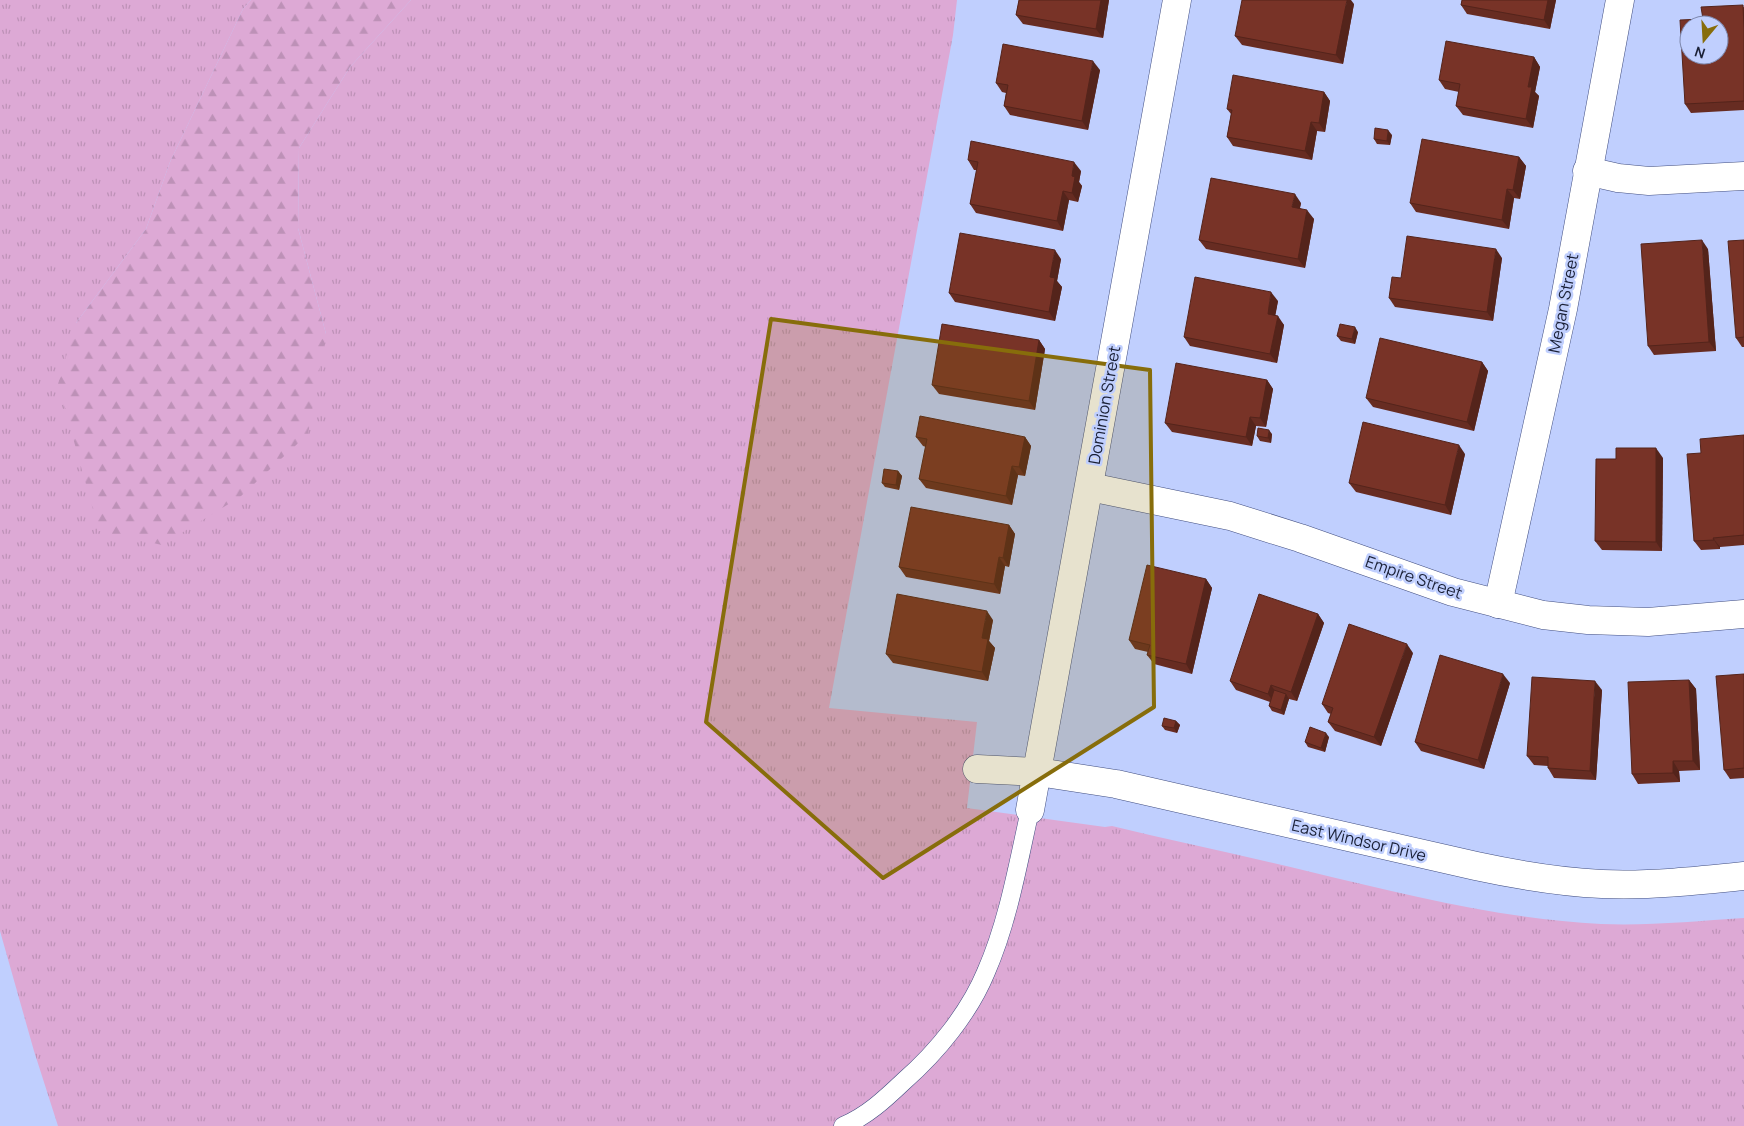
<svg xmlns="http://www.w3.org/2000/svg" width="1744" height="1126" font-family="Manrope,sans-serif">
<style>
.grass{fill:url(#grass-tufts)}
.forest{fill:url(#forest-firs)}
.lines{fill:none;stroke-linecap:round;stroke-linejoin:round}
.lane-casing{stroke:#414e81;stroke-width:19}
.street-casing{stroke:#414e81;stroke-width:29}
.lane{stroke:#fff;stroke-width:18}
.street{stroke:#fff;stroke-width:28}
.wall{fill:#672c22}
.shaded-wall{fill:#54241b}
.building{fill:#783327;stroke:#54241b;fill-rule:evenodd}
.marked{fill:#876d0b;fill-opacity:0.2;stroke:#876d0b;stroke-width:4;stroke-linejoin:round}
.labels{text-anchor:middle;stroke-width:5;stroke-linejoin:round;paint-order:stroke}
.street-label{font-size:16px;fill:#1a2036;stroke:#c0cffe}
</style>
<defs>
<pattern id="grass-tufts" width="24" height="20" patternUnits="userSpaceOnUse" patternTransform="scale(1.25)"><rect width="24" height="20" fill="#dda9d5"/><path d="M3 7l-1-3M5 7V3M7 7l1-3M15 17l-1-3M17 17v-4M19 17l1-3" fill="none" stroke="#bd91b7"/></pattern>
<pattern id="forest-firs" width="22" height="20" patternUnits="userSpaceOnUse" patternTransform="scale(1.25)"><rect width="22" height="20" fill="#dda9d5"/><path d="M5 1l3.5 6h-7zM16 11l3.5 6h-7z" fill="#bd91b7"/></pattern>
</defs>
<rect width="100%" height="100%" fill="#c0cffe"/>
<path class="grass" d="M0 0H251L243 9 170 162 146 229 76 323 326 334 298 228 299 148 350 67 411 0H957L953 35 829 708 977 722 967 808 1105 827 1112 826C1178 842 1245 856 1311 872 1407 895 1502 919 1601 924 1648 926 1696 921 1744 918V1126H58L34 1051 0 931Z"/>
<polygon class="forest" points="251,0 411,0 350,67 299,148 298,228 326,334 308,434 240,497 162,545 99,531 58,384 76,323 146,229 170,162 243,9"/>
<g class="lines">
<g class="lane-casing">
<path id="lane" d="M843 1126C867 1116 885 1099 904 1081 937 1052 969 1013 986 972 1008 922 1018 864 1030 810"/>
</g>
<g class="street-casing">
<g id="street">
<polyline points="1587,171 1618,178 1649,181 1744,176"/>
<polyline points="1090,487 1230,516 1300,538 1453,592 1543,615 1588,620 1648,622 1744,614"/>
<polyline points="1498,604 1563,309 1620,0"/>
<path d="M977 769 1038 772 1116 784 1476 866C1518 875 1559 882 1602 884 1649 886 1697 881 1744 876"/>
<polyline points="1030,810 1177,0"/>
</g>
</g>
<use href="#lane" class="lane"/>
<use href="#street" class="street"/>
</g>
<g class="wall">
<polygon points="1018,0 1109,0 1103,38 1023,24 1016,15 1019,0"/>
<polygon points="1462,0 1556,0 1550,29 1467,14 1461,5"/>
<polygon points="1354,4 1343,64 1242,45 1235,36"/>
<polygon points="1744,7 1744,110 1691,113 1685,104 1703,19"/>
<polygon points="1534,57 1540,67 1535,92 1539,96 1533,128 1463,115 1456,106 1459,92 1445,89 1439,80"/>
<polygon points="1100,70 1088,130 1010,115 1004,106 1006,93 1002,92 996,83"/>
<polygon points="1324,92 1330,101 1325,132 1317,131 1312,160 1233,146 1227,137 1231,114 1227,109"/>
<polygon points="1392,135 1390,145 1377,144 1374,139"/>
<polygon points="1519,157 1526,166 1520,199 1514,198 1509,229 1416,212 1410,203"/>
<polygon points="968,160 1081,171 1079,182 1082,186 1078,202 1069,200 1063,231 976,213 970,204 977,170 974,170"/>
<polygon points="1301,203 1300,208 1314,219 1305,268 1206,249 1199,240"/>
<polygon points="1744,240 1744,347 1742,347 1736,338"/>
<polygon points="1708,249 1716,351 1654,355 1648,346"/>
<polygon points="1502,258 1493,321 1395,307 1389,298 1401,278"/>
<polygon points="1061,259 1057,281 1062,287 1055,321 955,302 949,293"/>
<polygon points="1278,301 1275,315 1284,325 1277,363 1190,346 1184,337"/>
<polygon points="1358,332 1355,344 1341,341 1337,336"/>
<polygon points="1039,340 1045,349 1035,410 939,394 932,385"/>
<polygon points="1482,362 1488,371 1474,431 1373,407 1366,398"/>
<polygon points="1267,380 1273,389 1266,427 1256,426 1252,446 1172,432 1165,423"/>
<polygon points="1272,434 1271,443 1260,441 1257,436"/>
<polygon points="1744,435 1744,545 1720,547 1720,549 1701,550 1694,541 1701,453"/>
<polygon points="916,437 1025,437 1031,446 1025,476 1018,475 1012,505 926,488 919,479 926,447 923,446"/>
<polygon points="1465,454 1451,515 1356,492 1349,483"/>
<polygon points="1663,458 1662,551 1602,550 1595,541 1616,459"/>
<polygon points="898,471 902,476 899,490 885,487 882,483"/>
<polygon points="1009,525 1015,534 1009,567 1005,566 1000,594 906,577 899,567"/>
<polygon points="1206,579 1212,588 1192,674 1154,664 1147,655 1148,652 1135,649 1129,640"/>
<polygon points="1318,614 1324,623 1297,701 1289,699 1284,715 1272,711 1269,706 1270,702 1236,690 1230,681"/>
<polygon points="993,620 989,641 995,648 988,681 893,663 886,654"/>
<polygon points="1413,653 1381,746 1335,731 1328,722 1331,714 1328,713 1322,704"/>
<polygon points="1744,674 1744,778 1730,779 1724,770"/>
<polygon points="1689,680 1696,689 1700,770 1679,771 1680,782 1638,784 1632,774"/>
<polygon points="1510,683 1484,769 1421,751 1415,742"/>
<polygon points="1602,690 1596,780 1554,778 1548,768 1548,766 1534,765 1527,756"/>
<polygon points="1176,721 1180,725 1177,733 1165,730 1162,726"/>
<polygon points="1329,737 1325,752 1308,747 1305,742"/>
</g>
<g class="shaded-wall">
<polygon points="1101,0 1109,0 1103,38 1096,29"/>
<polygon points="1347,0 1351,0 1354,4 1343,64 1336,55"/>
<polygon points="1548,0 1556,0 1550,29 1544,20"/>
<polygon points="1534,57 1540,67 1535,92 1539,96 1533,128 1526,119 1528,87"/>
<polygon points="1093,61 1100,70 1088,130 1082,121"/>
<polygon points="1324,92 1330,101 1325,132 1319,123"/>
<polygon points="1311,122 1317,131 1312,160 1305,151"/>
<polygon points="1388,130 1392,135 1390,145 1387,141"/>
<polygon points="1519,157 1526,166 1520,199 1513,190"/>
<polygon points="1074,162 1081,171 1079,182 1082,186 1078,202 1072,193 1072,176"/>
<polygon points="1507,189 1514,198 1509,229 1502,220"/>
<polygon points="1063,191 1069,200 1063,231 1057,221"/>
<polygon points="1295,194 1301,203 1298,216 1292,207"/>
<polygon points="1307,210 1314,219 1305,268 1298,259"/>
<polygon points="1702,240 1708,249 1716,351 1709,342"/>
<polygon points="1496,249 1502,258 1493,321 1487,312"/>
<polygon points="1055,250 1061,259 1057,281 1062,287 1055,321 1049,312 1050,277"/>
<polygon points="1271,292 1278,301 1274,323 1268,314"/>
<polygon points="1278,316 1284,325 1277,363 1270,354"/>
<polygon points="1355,327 1358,332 1355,344 1352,339"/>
<polygon points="1039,340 1045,349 1035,410 1029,401"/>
<polygon points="1482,362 1488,371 1474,431 1467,422"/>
<polygon points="1267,380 1273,389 1266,427 1260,418"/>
<polygon points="1250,417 1256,426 1252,446 1246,437"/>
<polygon points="1269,430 1272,434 1271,443 1268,438"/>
<polygon points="1025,437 1031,446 1025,476 1019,467"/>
<polygon points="1459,445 1465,454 1451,515 1445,505"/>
<polygon points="1656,448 1663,458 1662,551 1656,542"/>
<polygon points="1012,466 1018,475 1012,505 1006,496"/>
<polygon points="898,471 902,476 899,490 896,485"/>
<polygon points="1009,525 1015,534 1009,567 1003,558"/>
<polygon points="1713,538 1720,547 1720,549 1714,540"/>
<polygon points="999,557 1005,566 1000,594 994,584"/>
<polygon points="1206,579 1212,588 1192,674 1186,664"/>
<polygon points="987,611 993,620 989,641 995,648 988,681 982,672 982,638"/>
<polygon points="1318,614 1324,623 1297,701 1291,692"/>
<polygon points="1407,644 1413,653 1381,746 1374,737"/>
<polygon points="1503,674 1510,683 1484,769 1478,760"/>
<polygon points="1689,680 1696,689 1700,770 1693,761"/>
<polygon points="1595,681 1602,690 1596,780 1590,771"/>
<polygon points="1271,685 1277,694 1274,703 1268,694"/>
<polygon points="1286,694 1289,699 1284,715 1281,710"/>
<polygon points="1176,721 1180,725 1177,733 1174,728"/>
<polygon points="1326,733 1329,737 1325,752 1321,748"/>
<polygon points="1673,761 1679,771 1680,782 1673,773"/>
</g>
<g class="building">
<polygon points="1019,0 1101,0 1096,29 1016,15"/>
<polygon points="1242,0 1347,0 1336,55 1235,36"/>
<polygon points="1462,0 1548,0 1544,20 1461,5"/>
<path d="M1743 5 1744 28V101L1685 104 1680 20 1703 19 1701 7ZM1689 25H1719V55H1689Z"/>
<polygon points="1446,41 1534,57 1528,87 1532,87 1526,119 1456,106 1460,84 1439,80"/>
<polygon points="1003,44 1093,61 1082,121 1004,106 1008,85 996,83"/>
<polygon points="1233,75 1324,92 1319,123 1311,122 1305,151 1227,137 1232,110 1227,109"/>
<polygon points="1375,128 1388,130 1387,141 1374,139"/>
<polygon points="1422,139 1519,157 1513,190 1507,189 1502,220 1410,203"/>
<polygon points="971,141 1074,162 1072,176 1075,177 1072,193 1063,191 1057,221 970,204 978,162 968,160"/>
<polygon points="1211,178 1295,194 1292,207 1307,210 1298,259 1199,240"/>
<polygon points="960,233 1055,250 1050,277 1055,278 1049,312 949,293"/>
<polygon points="1407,236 1496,249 1487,312 1389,298 1392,277 1401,278"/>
<polygon points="1702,240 1709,342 1648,346 1641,244"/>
<polygon points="1744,240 1744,337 1736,338 1728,241"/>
<polygon points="1195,277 1271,292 1268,314 1278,316 1270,354 1184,337"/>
<polygon points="942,324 1039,340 1029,401 932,385"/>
<polygon points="1340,324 1355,327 1352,339 1337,336"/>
<polygon points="1380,338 1482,362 1467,422 1366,398"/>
<polygon points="1176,363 1267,380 1260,418 1250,417 1246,437 1165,423"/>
<polygon points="920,416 1025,437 1019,467 1012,466 1006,496 919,479 927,439 916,437"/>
<polygon points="1363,422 1459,445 1445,505 1349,483"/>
<polygon points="1258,428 1269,430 1268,438 1257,436"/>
<polygon points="1744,435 1744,535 1713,538 1714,540 1694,541 1687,454 1701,453 1700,439"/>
<polygon points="1616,448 1656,448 1656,542 1595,541 1596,459 1616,459"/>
<polygon points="884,469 898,471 896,485 882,483"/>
<polygon points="911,507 1009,525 1003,558 999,557 994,584 899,567"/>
<polygon points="1147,565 1206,579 1186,664 1147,655 1150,645 1129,640"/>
<polygon points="897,594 987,611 982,638 988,639 982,672 886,654"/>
<polygon points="1259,594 1318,614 1291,692 1271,685 1268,694 1230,681"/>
<polygon points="1349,624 1407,644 1374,737 1328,722 1333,708 1322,704"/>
<polygon points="1440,655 1503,674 1478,760 1415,742"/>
<polygon points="1744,674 1744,768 1724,770 1716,676"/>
<polygon points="1532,677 1595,681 1590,771 1548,768 1548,757 1527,756"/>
<polygon points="1689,680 1693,761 1673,761 1673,773 1632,774 1628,682"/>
<polygon points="1274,690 1286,694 1281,710 1269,706"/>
<polygon points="1164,718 1176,721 1174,728 1162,726"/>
<polygon points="1310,727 1326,733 1321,748 1305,742"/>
</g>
<path class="marked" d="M771 319 1150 370 1154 707 883 878 706 722Z"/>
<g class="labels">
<g class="street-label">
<text transform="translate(1563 303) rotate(-79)" y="6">Megan Street</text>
<text transform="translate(1104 405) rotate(-80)" y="6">Dominion Street</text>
<text transform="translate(1414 577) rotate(19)" y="6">Empire Street</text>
<text transform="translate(1359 840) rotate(13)" y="6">East Windsor Drive</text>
</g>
</g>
<g transform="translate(1704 40) rotate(198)"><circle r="24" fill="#c0cffe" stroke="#7e89ae"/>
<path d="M0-4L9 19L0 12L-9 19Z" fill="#876d0b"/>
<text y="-8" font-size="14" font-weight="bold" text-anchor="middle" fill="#1a2036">N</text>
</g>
</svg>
